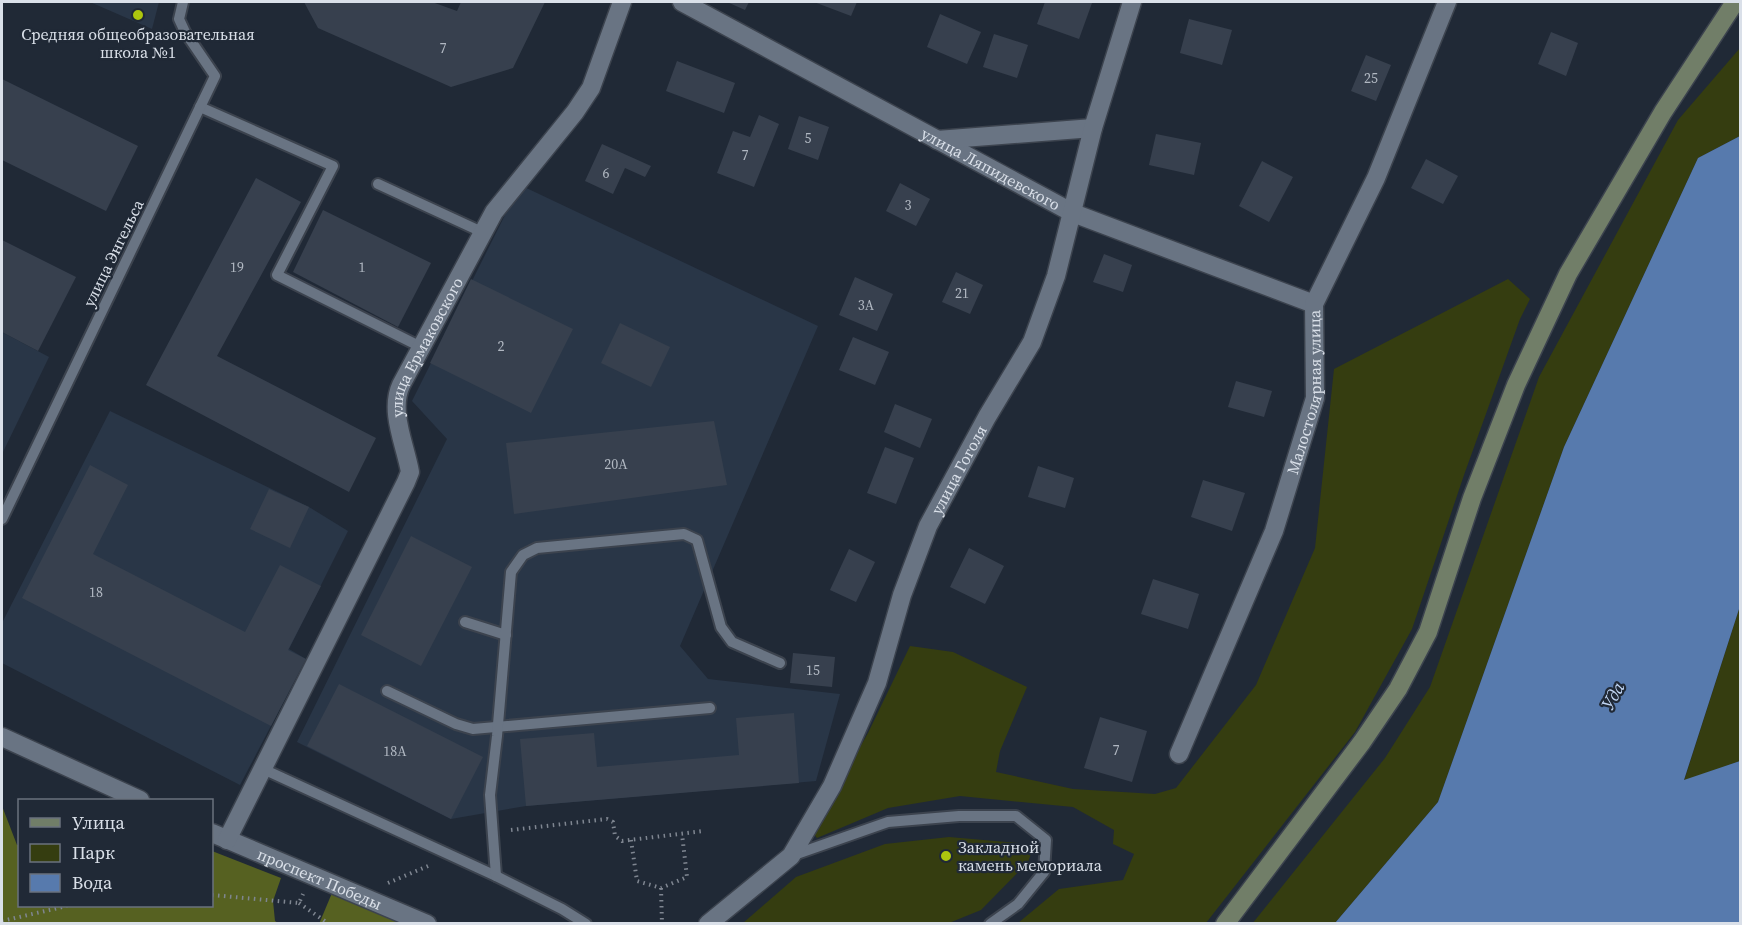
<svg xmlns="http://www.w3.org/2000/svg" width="1742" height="925" font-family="'Source Serif 4',serif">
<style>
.built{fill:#293647}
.green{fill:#353d10}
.forest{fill:#566121}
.water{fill:#577aad}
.building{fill:#37404e}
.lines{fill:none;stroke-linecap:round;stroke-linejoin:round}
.lane-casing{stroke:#3c434e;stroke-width:14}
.street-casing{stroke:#3c434e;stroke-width:21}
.secondary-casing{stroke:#3c434e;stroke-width:21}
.path{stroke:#7f8691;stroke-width:4;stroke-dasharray:1.5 4.5;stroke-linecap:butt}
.lane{stroke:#697483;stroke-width:10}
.street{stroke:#697483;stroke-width:18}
.secondary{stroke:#717e68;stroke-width:18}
.poi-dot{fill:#adc60e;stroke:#202936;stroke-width:2}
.labels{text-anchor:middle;stroke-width:4.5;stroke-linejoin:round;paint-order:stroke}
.number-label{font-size:14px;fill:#b1b8c2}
.poi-label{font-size:16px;fill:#dae0e9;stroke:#202936}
.street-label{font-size:16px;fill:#dae0e9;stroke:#202936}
.water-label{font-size:18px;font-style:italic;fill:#c3d8f6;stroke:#202936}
</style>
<rect width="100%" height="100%" fill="#202936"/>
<g class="built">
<polygon points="90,2 159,2 152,29"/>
<polygon points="520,185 818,326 680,646 708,679 840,694 816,781 526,806 451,819 297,742 447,439 412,401"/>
<polygon points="2,332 49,357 2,454"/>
<polygon points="110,411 309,507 348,531 289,649 306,659 240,785 2,663 2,623"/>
</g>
<g class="green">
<polygon points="1740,48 1740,136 1698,158 1564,447 1438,802 1335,923 1252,924 1385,758 1430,687 1539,377 1678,120"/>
<polygon points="1508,279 1530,299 1520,319 1464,475 1412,629 1355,732 1206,923 1018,923 1059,889 1123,880 1134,854 1113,844 1114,830 1073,807 960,796 888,808 817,838 812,832 868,733 910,646 953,652 1027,687 1000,751 996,772 1073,789 1155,794 1176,788 1256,685 1315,548 1334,369"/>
<polygon points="1740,606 1740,761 1684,781"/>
<polygon points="949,837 1019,843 1032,851 1028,862 981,910 949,923 743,923 796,877 885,844"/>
</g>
<g class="forest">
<polygon points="2,806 17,845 19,845 20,906 212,906 212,851 281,878 273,901 275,921 278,923 2,923"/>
<polygon points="332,893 412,924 319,924"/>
</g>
<polygon class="water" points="1740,136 1740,606 1684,780 1740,761 1740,923 1335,923 1438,802 1564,447 1698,158"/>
<g class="building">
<polygon points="304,2 432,2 457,11 461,2 545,2 513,68 451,87 318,28"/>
<polygon points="727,2 749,2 745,10"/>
<polygon points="814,2 857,2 851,16"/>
<polygon points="1045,2 1087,2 1092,3 1079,39 1037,24"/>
<polygon points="940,14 981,32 967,64 927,47"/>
<polygon points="1189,19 1232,30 1222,65 1180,53"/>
<polygon points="1551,32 1578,43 1566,76 1538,64"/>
<polygon points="994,34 1028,45 1017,78 983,67"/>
<polygon points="1366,55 1391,65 1376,101 1351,91"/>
<polygon points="677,61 735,83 724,113 666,91"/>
<polygon points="2,79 138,146 106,211 2,160"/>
<polygon points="759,115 779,124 754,187 717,173 733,131 750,137"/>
<polygon points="799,116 829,127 818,160 788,149"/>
<polygon points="1156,134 1201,143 1194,175 1149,165"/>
<polygon points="602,144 651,166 645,177 625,168 613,194 585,181"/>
<polygon points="1426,159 1458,176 1443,204 1411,188"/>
<polygon points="1262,161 1293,177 1269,222 1239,206"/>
<polygon points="256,178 301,202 217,356 376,438 349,492 146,385"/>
<polygon points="900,183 930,199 916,226 886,211"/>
<polygon points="323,210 431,263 398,327 293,272"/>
<polygon points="2,240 76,277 38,351 2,332"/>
<polygon points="1104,254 1132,265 1123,292 1093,282"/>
<polygon points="956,272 983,285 970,314 942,302"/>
<polygon points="855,277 893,294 877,331 839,315"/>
<polygon points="471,279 573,329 531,413 430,363"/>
<polygon points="620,323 670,347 651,387 601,363"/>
<polygon points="853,337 889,352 875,385 839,370"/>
<polygon points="1236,381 1272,391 1264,417 1228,407"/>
<polygon points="895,404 932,419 920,448 884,432"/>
<polygon points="714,421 727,485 514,514 506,443"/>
<polygon points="885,447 914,458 896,504 867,493"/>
<polygon points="90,465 128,485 93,554 245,632 280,565 321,586 288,650 306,659 271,726 22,598"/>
<polygon points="1038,466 1074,478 1065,508 1028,497"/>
<polygon points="1203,480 1245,493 1232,531 1191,517"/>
<polygon points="269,489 309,507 290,548 250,529"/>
<polygon points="411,536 472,567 421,666 361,635"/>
<polygon points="969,548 1004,566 985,604 950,587"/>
<polygon points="849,549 875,562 856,602 830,590"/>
<polygon points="1153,579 1199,594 1188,629 1141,614"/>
<polygon points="793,653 835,657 832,687 790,683"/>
<polygon points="339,684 483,757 451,819 307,746"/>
<polygon points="794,713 799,783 526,806 520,739 594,733 597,767 739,755 736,718"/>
<polygon points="1100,717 1147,731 1132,782 1084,768"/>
</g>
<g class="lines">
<g class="lane-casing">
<g id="lane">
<polyline points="200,107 333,166 277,275 421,347"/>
<polyline points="378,184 482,232"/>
<polyline points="2,519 215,76 185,32 179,19 183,2"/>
<polyline points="465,622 506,635"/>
<polyline points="387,691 456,724 473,729 710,708"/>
<polyline points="263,769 496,876 562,909 586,924"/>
<polyline points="791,856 888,822 959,816 1016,816 1046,840 1044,872 1018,904 990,924"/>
<polyline points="496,876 490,795 497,736 511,572 523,555 537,548 684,534 697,540 721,627 732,642 780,663"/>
</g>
</g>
<g class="street-casing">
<g id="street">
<path id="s1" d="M682 2 1073 213 1314 304"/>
<polyline points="937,140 1093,128"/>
<polyline points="2,737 140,800"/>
<path id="s2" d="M1179 754 1274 531 1315 398 1314 304 1376 178 1447 2"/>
<path id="s3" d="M212 833 427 924"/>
<path id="s4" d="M227 840 406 482 410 472C405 444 389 411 401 385L494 212 575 112 591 88 622 2"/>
<path id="s5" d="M708 924 791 856 832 786 877 683 902 595 928 526 987 417 1032 342 1056 276 1093 128 1132 2"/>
</g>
</g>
<g class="secondary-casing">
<polyline id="secondary" points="1225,924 1362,742 1398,689 1428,632 1472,498 1516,385 1568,274 1663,112 1735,2"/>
</g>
<g class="path">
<polyline points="511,830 607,819 613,822 615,836 622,841 703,831"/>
<polyline points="631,840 637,881 661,888 687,877 682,834"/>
<polyline points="388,883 428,866"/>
<polyline points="661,888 662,924"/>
<polyline points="212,895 299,903 303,894"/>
<polyline points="299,903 329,924"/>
<polyline points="2,921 67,906"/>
</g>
<use href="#lane" class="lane"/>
<use href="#street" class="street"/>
<use href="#secondary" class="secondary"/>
</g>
<g class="poi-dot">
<circle cx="138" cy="15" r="6"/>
<circle cx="946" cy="856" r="6"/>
</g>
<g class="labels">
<g class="number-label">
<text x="443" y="53">7</text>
<text x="1371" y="83">25</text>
<text x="808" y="143">5</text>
<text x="745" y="160">7</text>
<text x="606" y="178">6</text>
<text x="908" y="210">3</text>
<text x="237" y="272">19</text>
<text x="362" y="272">1</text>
<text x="962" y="298">21</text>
<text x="866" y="310">3А</text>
<text x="501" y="351">2</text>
<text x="616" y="469">20А</text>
<text x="96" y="597">18</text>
<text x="813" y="675">15</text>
<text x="1116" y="755">7</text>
<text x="395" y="756">18А</text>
</g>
<g class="poi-label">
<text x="138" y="40">Средняя общеобразовательная<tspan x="138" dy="18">школа №1</tspan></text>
<text x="958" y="853" text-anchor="start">Закладной<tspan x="958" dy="18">камень мемориала</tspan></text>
</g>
<g class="street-label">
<text dy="6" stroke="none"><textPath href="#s1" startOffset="351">улица Ляпидевского</textPath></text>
<text transform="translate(113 253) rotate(-64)" y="6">улица Энгельса</text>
<text dy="6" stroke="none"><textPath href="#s4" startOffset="544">улица Ермаковского</textPath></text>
<text dy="6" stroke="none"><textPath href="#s2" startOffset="386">Малостолярная улица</textPath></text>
<text dy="6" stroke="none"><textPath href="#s5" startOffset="530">улица Гоголя</textPath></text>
<text dy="6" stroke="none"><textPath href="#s3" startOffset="117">проспект Победы</textPath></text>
</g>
<g class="water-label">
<text transform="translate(1613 696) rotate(-61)" y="6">Уда</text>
</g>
</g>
<rect width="1742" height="925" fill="none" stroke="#dae0e9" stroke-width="6"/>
<rect x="18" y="799" width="195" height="108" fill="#202936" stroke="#6a727e" stroke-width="1.5"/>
<rect x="30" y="818" width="30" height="9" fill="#717e68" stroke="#6a727e" stroke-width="1.5"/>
<text x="72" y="829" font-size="18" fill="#dae0e9">Улица</text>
<rect x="30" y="844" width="30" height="18" fill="#353d10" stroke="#6a727e" stroke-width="1.5"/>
<text x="72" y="859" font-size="18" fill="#dae0e9">Парк</text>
<rect x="30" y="874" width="30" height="18" fill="#577aad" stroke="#6a727e" stroke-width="1.5"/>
<text x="72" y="889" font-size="18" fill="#dae0e9">Вода</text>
</svg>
